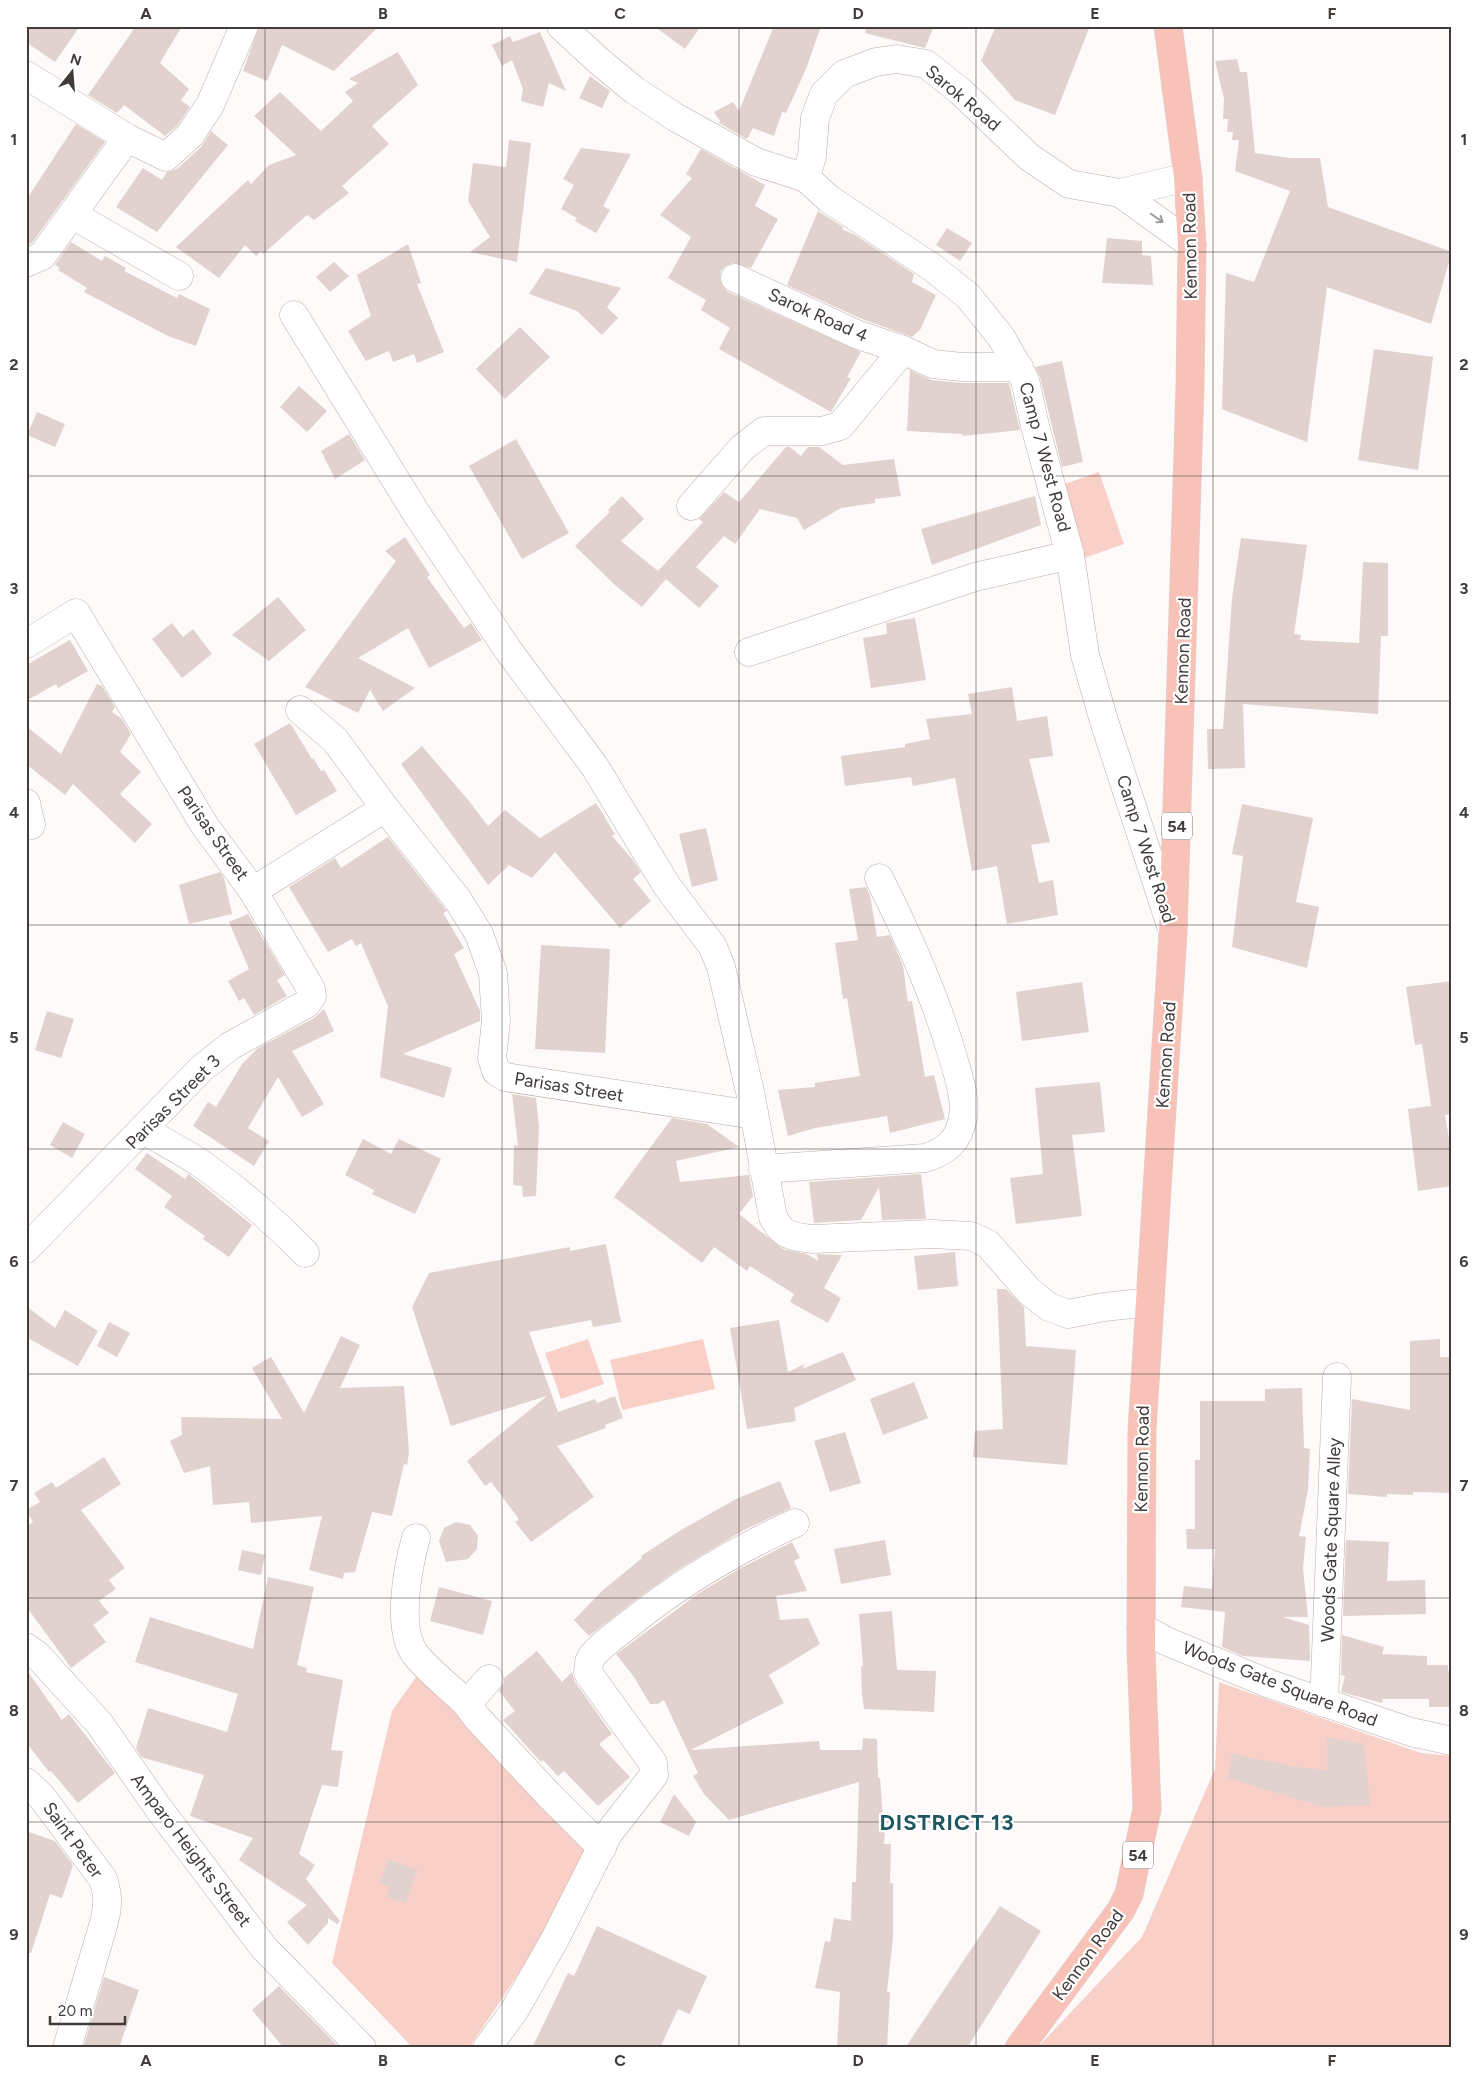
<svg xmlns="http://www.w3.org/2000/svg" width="1478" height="2074" font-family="Figtree,sans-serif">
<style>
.green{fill:#f8d0c8}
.building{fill:#e2d2cf}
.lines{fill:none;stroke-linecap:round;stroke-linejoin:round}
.minor-casing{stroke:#bbacaa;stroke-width:29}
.highway-casing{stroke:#d9d8d8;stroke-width:29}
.minor{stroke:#fff;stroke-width:28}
.highway{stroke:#f8c2b8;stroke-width:28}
.oneway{stroke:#a09d9c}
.grid{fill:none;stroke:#413b3a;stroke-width:1;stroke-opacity:0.55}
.labels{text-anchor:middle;stroke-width:4.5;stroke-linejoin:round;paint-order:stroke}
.shield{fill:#fff;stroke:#7a7675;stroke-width:1}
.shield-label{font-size:16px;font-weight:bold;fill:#413b3a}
.street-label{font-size:18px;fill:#413b3a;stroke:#fff}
.district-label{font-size:22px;font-weight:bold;letter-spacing:1px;fill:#1e5761;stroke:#fff}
.neatline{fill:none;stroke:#413b3a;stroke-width:2}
.grid-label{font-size:16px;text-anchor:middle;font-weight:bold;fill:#413b3a}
</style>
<rect width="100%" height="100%" fill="#fdfaf9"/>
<g class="green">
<polygon points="1099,472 1124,544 1084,558 1059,486"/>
<polygon points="588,1339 604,1384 561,1399 545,1353"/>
<polygon points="703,1339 715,1389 622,1410 610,1360"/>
<polygon points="421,1670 599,1853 469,2048 413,2048 332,1963 392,1711"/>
<polygon points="1219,1682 1421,1753 1452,1756 1452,2048 1037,2048 1142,1937 1215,1769"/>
</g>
<g class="building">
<polygon points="26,26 80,26 55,62 26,42"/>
<polygon points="136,26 182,26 160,63 189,89 181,100 190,107 178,125 165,136 124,105 117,113 88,95"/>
<polygon points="259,26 379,26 334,71 282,45 267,81 243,71"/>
<polygon points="654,26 701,26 685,49"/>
<polygon points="774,26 821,26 806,69 786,113 782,112 774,136 753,128 747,139 719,123 720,121 714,112 733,102 739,111"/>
<polygon points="866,26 934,26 925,48 865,33"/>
<polygon points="996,26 1090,26 1055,115 1015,100 981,61"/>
<polygon points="540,32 566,91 549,83 543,107 521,101 523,89 512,60 502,66 492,45 510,36 513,42"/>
<polygon points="398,52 418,85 372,126 389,144 342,186 349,193 314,220 307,215 263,254 261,251 256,256 245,245 219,278 176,247 248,180 251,184 269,165 296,155 254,116 280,92 321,131 353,101 345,92 358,83 349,79"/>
<polygon points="1237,59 1240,72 1247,72 1255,153 1290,158 1320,158 1328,207 1452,252 1431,324 1327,287 1307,442 1222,409 1226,273 1254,282 1290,191 1235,171 1239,140 1232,140 1233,132 1227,132 1228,119 1223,119 1224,99 1215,61"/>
<polygon points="590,76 610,91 602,108 579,98"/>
<polygon points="76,124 105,142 32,243 26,246 26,200"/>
<polygon points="211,131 228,145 157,232 116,207 143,168 162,180 167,172 177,169 201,147"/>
<polygon points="509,140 531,143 517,262 470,252 490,237 468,201 473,163 506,167"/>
<polygon points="581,148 631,154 603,206 610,210 596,233 575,221 577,218 561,209 574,185 563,179"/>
<polygon points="701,149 765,185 755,206 778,219 751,268 733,263 726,266 721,271 720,280 723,287 728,292 861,352 847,377 851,378 831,412 719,349 730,328 701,310 706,300 668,278 691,237 660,215 692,178 686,174"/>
<polygon points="818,211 843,227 842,229 855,235 914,274 912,282 936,295 920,330 912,337 862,319 787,285"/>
<polygon points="947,228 972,243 960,261 936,245"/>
<polygon points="1107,238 1142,241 1142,255 1151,256 1153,285 1102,283"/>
<polygon points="71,242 102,261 105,256 126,268 124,271 177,298 179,294 210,309 196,346 168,336 84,292 87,288 58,270 60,268 55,265"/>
<polygon points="408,244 421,283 417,284 444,352 417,363 414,354 393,362 389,351 366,361 348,331 371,316 357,275"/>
<polygon points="334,262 349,276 330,292 316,277"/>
<polygon points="546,268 621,288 607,307 618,318 602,335 577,311 529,294"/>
<polygon points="520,327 550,357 505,399 476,369"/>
<polygon points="1374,349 1433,357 1418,470 1358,460"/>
<polygon points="1062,361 1083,462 1062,467 1040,377 1035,367"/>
<polygon points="910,370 931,380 962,383 1009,383 1020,430 963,436 962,434 907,431"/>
<polygon points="299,386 327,411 307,432 280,407"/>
<polygon points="37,412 65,424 55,447 27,435"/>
<polygon points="349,434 365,460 335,479 321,451"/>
<polygon points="516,439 569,533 522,559 469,466"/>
<polygon points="786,447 790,447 801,456 808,447 819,447 843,465 894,459 901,496 875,499 875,503 841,508 804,530 797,518 760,509 735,544 724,536 696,567 719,586 699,608 666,579 642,607 616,586 575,546 610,512 608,510 622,496 644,519 621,541 658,571 703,522 699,519 724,492 739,502"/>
<polygon points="1035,496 1041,525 932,565 921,529"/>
<polygon points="405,537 430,575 427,577 464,628 471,623 482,640 429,668 408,628 358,658 415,688 383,711 370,690 358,713 305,687 396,561 385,551"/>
<polygon points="1241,538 1307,545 1294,634 1301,635 1300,640 1359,643 1363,562 1388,563 1388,636 1381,636 1378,714 1243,704 1245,768 1208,769 1207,729 1223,729 1232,598"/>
<polygon points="278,597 306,630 269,661 232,635"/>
<polygon points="915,618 926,680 871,688 863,638 887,634 886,623"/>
<polygon points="172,623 183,637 193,629 212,654 182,678 152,639"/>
<polygon points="70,640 88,671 58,688 56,684 26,701 26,665"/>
<polygon points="97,684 102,686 115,707 112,712 122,719 131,734 120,752 141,772 120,794 152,824 135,843 73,784 65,795 26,764 26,726 61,754"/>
<polygon points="1012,687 1017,721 1047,716 1053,756 1029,759 1050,842 1031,845 1039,883 1053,880 1058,915 1007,924 997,866 972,871 955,778 913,786 911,777 845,786 841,756 905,747 905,744 930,739 926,719 972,714 968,694"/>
<polygon points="290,723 312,759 313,758 321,771 324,770 337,791 296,815 254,744"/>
<polygon points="422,746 469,801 488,826 505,810 540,838 596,803 615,834 612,836 632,859 641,872 633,879 651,901 620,928 555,852 532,878 509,865 488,885 401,764"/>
<polygon points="1242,804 1313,818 1296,902 1319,907 1307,968 1232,947 1243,856 1232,854"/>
<polygon points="706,828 718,880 692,887 679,834"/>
<polygon points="388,837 447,911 443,913 464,948 454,954 480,1011 480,1021 403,1054 452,1068 444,1098 380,1077 388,1006 361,943 356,946 352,939 328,952 289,887 335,858 341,868"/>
<polygon points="220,872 224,878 232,914 189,924 179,885"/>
<polygon points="866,887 870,895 877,937 890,935 903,966 908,1002 912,1001 925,1077 934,1075 945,1119 890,1133 887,1116 815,1128 788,1136 778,1090 815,1087 815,1083 860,1076 847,998 843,999 835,943 858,940 849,889"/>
<polygon points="248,914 285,975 277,980 287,996 254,1015 244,998 239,1001 228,981 249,969 229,922"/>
<polygon points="541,945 610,949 605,1053 535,1049"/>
<polygon points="1452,981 1452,1114 1445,1115 1452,1157 1452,1186 1418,1191 1408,1109 1431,1106 1422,1044 1415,1045 1406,987"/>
<polygon points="1082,982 1089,1032 1022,1041 1016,992"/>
<polygon points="324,1009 334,1031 292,1051 324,1104 302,1117 278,1077 248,1128 269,1141 254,1166 193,1126 208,1102 216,1107 242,1064 258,1048 314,1018"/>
<polygon points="47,1011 74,1019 61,1058 35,1050"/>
<polygon points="1100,1082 1105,1132 1072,1135 1082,1216 1016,1224 1010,1178 1043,1174 1035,1088"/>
<polygon points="512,1094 536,1098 539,1126 536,1196 523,1197 522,1186 513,1185 514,1145 518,1146"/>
<polygon points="672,1118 707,1124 739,1147 676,1161 680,1182 749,1175 753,1196 739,1214 783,1249 807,1254 818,1261 817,1254 842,1255 824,1288 841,1298 828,1323 790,1302 794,1294 750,1266 747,1271 714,1247 702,1263 614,1197"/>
<polygon points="63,1122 85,1134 72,1158 50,1145"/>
<polygon points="363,1139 391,1154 399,1139 441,1159 415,1214 372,1194 374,1190 345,1175"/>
<polygon points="147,1153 185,1179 188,1174 191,1176 252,1225 229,1257 203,1239 205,1236 164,1207 172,1196 135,1169"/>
<polygon points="921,1174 926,1219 882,1220 879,1187 861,1220 814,1223 809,1182"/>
<polygon points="606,1244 621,1322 593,1327 591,1320 529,1332 558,1412 595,1399 597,1403 615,1396 623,1418 605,1425 606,1428 557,1446 594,1497 531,1542 515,1522 519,1519 491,1482 485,1486 467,1461 547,1396 451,1426 412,1307 429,1273 570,1247 570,1251"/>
<polygon points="955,1252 958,1286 918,1290 914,1256"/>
<polygon points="997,1289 1006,1289 1024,1307 1026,1346 1076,1350 1067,1465 973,1457 975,1431 1003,1429"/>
<polygon points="26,1306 55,1328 65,1310 98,1331 78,1366 26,1337"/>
<polygon points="779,1320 788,1372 805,1364 802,1369 843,1352 856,1380 794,1408 796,1421 747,1429 730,1328"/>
<polygon points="109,1322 130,1333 117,1357 97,1346"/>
<polygon points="341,1336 360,1345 340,1388 404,1386 409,1453 407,1465 404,1464 392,1516 372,1512 355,1572 344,1573 343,1579 309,1570 322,1516 251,1523 249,1502 213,1505 210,1466 184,1473 170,1441 182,1435 181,1417 282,1419 252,1368 271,1357 304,1413"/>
<polygon points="1440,1339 1440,1357 1452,1357 1452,1493 1413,1492 1413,1495 1387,1494 1387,1497 1348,1494 1352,1399 1410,1410 1410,1341"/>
<polygon points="914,1382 928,1418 883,1435 870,1399"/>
<polygon points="1302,1388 1304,1448 1310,1449 1308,1490 1299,1536 1306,1537 1303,1568 1308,1617 1283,1617 1309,1625 1310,1661 1243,1656 1222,1647 1225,1612 1181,1607 1184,1586 1212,1589 1215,1549 1187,1549 1186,1529 1195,1529 1195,1460 1200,1460 1200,1401 1265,1401 1265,1389"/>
<polygon points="845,1432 861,1483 830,1492 814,1441"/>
<polygon points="104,1457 121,1484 81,1510 125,1568 109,1580 116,1589 99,1601 109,1613 93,1625 106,1642 71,1668 26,1606 26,1527 33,1522 26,1510 40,1502 34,1493 52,1482 56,1488"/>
<polygon points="780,1481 791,1508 744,1530 682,1567 642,1595 589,1636 574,1620 602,1591 642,1558 641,1556 681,1530 738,1498"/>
<polygon points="456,1522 470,1525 478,1536 477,1549 468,1559 446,1562 439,1541 444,1528"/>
<polygon points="885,1540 891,1575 841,1584 834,1549"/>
<polygon points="1346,1540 1389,1542 1387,1581 1425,1580 1426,1614 1343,1616"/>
<polygon points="792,1542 800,1558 794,1561 807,1591 776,1596 780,1620 808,1618 820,1644 769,1675 784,1703 691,1750 819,1741 820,1750 862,1750 863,1738 877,1739 878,1778 880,1778 883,1817 886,1817 884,1844 891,1844 890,1883 893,1883 893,1938 887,1992 890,1992 887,2048 837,2048 840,1992 815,1988 825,1941 830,1942 834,1918 851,1921 852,1882 856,1882 859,1782 729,1820 704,1794 693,1776 698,1773 664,1700 658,1704 650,1704 634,1677 616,1654 699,1593 739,1569"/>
<polygon points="242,1550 265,1555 261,1575 238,1570"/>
<polygon points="268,1577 314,1587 297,1665 307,1668 306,1672 343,1680 331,1750 343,1751 338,1787 322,1785 299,1854 315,1865 306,1879 340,1921 337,1924 328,1918 328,1923 308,1945 287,1922 307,1905 239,1860 253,1838 190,1816 204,1775 141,1757 136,1748 148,1708 227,1732 238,1694 135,1662 150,1617 253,1649"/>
<polygon points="439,1587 492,1601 483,1635 430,1621"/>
<polygon points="892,1611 897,1670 936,1671 934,1712 864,1709 862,1694 861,1666 863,1666 859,1614"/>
<polygon points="1342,1635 1384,1647 1382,1654 1427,1656 1427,1665 1448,1665 1448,1671 1452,1671 1451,1707 1429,1707 1429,1699 1383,1699 1382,1703 1341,1692 1345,1676 1341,1675"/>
<polygon points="537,1651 562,1682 572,1672 575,1682 612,1734 599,1744 630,1777 598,1806 564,1771 558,1776 543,1760 541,1762 503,1720 515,1711 499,1691 504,1683 504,1678"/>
<polygon points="26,1669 62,1720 69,1714 115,1773 78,1803 51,1771 49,1772 26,1742"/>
<polygon points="1327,1737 1364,1744 1370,1805 1323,1807 1228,1778 1232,1754 1303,1768 1328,1770"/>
<polygon points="674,1794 696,1822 689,1836 660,1822"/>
<polygon points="26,1831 55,1841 73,1865 62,1898 50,1894 31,1953 26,1953"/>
<polygon points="388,1859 417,1870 406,1903 386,1897 390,1887 380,1884"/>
<polygon points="1000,1906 1041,1931 967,2048 905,2048"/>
<polygon points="597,1926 707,1976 690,2014 678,2009 660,2048 532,2048 568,1973 574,1976"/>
<polygon points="104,1977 139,1990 119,2048 83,2048"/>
<polygon points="279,1986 340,2048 284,2048 252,2010"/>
</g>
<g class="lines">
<g class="minor-casing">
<g id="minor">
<polyline points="561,26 600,62 634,90 675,117 756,162 806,178 829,199 933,268 968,296 1001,337 1025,380 1035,426 1070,555 1085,655 1104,721 1172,929"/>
<polyline points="26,75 127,138 166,157 190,135 210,105 244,26"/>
<polyline points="806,178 812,156 815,118 824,94 844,74 876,62 897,59 926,64 960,91 1029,157 1069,184 1120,193 1188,177"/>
<polyline points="1120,193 1192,245"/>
<polyline points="73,215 179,276"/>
<polyline points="26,263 42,256 127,138"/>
<polyline points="735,278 856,334 903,350 933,364 962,367 1019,367"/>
<path d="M294 315 418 516 508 650 595 767 667 886 713 947 721 967 751 1096 773 1217C782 1236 793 1237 813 1239L932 1234 971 1236 988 1244 1029 1291 1049 1307 1068 1314 1104 1307 1150 1302"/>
<polyline points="691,506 742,448 764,431 822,431 840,426 903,350"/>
<polyline points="26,644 76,613 205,826 253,891 311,989 312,996 306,1004 230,1046 201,1069 26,1249"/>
<polyline points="749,652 975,577 1070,555"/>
<polyline points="300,710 335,740 385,808 458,900 479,934 493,973 496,1021 492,1058 496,1071 505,1077 754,1115"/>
<polyline points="26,803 31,825"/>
<polyline points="253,891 385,808"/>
<path d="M144 1130C162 1141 182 1151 200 1163 238 1190 273 1220 305 1253"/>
<path d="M763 1169 925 1158C947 1151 959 1141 963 1117 966 1099 959 1078 954 1061 936 997 909 937 879 878"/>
<path d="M416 1538C408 1566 396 1628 415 1654 429 1672 451 1688 467 1704"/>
<polyline points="1141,1627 1166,1641 1270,1684 1411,1732 1452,1741"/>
<polyline points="26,1647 37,1655 99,1723 159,1809 264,1948 362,2048"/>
<polyline points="489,1679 467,1704 477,1718 547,1793 602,1848"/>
<polyline points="1324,1703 1337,1377"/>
<path d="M26 1782 41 1796 103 1879C109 1897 108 1908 103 1926L67 2048"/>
<path d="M487 2048 514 2011 555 1939 608 1834 654 1775 653 1763 588 1673 589 1662 592 1656C603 1643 618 1633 632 1622 683 1581 736 1550 795 1523"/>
</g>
</g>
<g class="highway-casing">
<polyline id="highway" points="1019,2048 1121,1910 1129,1894 1147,1809 1141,1648 1142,1430 1173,933 1190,387 1192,245 1188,177 1168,26"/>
</g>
<use href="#minor" class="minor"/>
<use href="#highway" class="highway"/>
</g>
<defs><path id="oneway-shaft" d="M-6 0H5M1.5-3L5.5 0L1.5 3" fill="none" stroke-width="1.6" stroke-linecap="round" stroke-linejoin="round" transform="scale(1.25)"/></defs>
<use class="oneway" href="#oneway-shaft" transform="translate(1157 218) rotate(35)"/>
<path class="grid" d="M265 26V2048M502 26V2048M739 26V2048M976 26V2048M1213 26V2048M26 252H1452M26 476H1452M26 701H1452M26 925H1452M26 1149H1452M26 1374H1452M26 1598H1452M26 1822H1452"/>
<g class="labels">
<g class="shield">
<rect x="1162" y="812.5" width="30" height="27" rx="4"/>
<rect x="1123" y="1841.5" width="30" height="27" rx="4"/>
</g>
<g class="shield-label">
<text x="1177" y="832">54</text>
<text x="1138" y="1861">54</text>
</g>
<g class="street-label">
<text transform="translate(963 98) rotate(40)" y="6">Sarok Road</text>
<text transform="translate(1190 246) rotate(-91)" y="6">Kennon Road</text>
<text transform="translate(818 315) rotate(24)" y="6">Sarok Road 4</text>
<text transform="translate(1045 457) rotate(75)" y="6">Camp 7 West Road</text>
<text transform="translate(1183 651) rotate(-88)" y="6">Kennon Road</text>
<text transform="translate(213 833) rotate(55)" y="6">Parisas Street</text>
<text transform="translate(1146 849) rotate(72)" y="6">Camp 7 West Road</text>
<text transform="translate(1166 1055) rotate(-86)" y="6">Kennon Road</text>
<text transform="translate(569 1087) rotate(9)" y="6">Parisas Street</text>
<text transform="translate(173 1102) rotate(-45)" y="6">Parisas Street 3</text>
<text transform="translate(1142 1459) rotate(-89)" y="6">Kennon Road</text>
<text transform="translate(1331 1540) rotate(-88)" y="6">Woods Gate Square Alley</text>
<text transform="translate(1280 1684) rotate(21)" y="6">Woods Gate Square Road</text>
<text transform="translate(73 1840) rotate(54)" y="6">Saint Peter</text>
<text transform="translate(191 1850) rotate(53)" y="6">Amparo Heights Street</text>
<text transform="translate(1088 1955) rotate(-54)" y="6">Kennon Road</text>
</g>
<g class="district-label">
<text x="947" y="1830">DISTRICT 13</text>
</g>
</g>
<rect width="1478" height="2074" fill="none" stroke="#ffffff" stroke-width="55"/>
<g transform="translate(72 72) rotate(17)" stroke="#ffffff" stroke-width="4" paint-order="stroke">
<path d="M0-4L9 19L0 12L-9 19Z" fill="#413b3a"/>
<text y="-8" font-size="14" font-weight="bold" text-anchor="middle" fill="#413b3a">N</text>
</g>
<path d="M50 2016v8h75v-8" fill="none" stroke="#413b3a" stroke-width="2.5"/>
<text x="58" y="2016" font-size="15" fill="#413b3a" stroke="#ffffff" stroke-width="4" paint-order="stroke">20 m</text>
<rect x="28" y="28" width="1422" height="2018" class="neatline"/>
<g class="grid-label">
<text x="146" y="19">A</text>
<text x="383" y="19">B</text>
<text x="620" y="19">C</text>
<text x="858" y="19">D</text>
<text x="1095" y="19">E</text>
<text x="1332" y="19">F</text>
<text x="14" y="145">1</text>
<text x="1464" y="145">1</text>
<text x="14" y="370">2</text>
<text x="1464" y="370">2</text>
<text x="14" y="594">3</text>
<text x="1464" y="594">3</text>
<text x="14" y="818">4</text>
<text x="1464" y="818">4</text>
<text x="14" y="1043">5</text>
<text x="1464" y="1043">5</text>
<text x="14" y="1267">6</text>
<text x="1464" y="1267">6</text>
<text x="14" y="1491">7</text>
<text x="1464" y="1491">7</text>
<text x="14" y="1716">8</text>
<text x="1464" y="1716">8</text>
<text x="14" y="1940">9</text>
<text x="1464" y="1940">9</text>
<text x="146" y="2066">A</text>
<text x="383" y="2066">B</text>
<text x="620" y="2066">C</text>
<text x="858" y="2066">D</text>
<text x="1095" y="2066">E</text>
<text x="1332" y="2066">F</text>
</g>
</svg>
